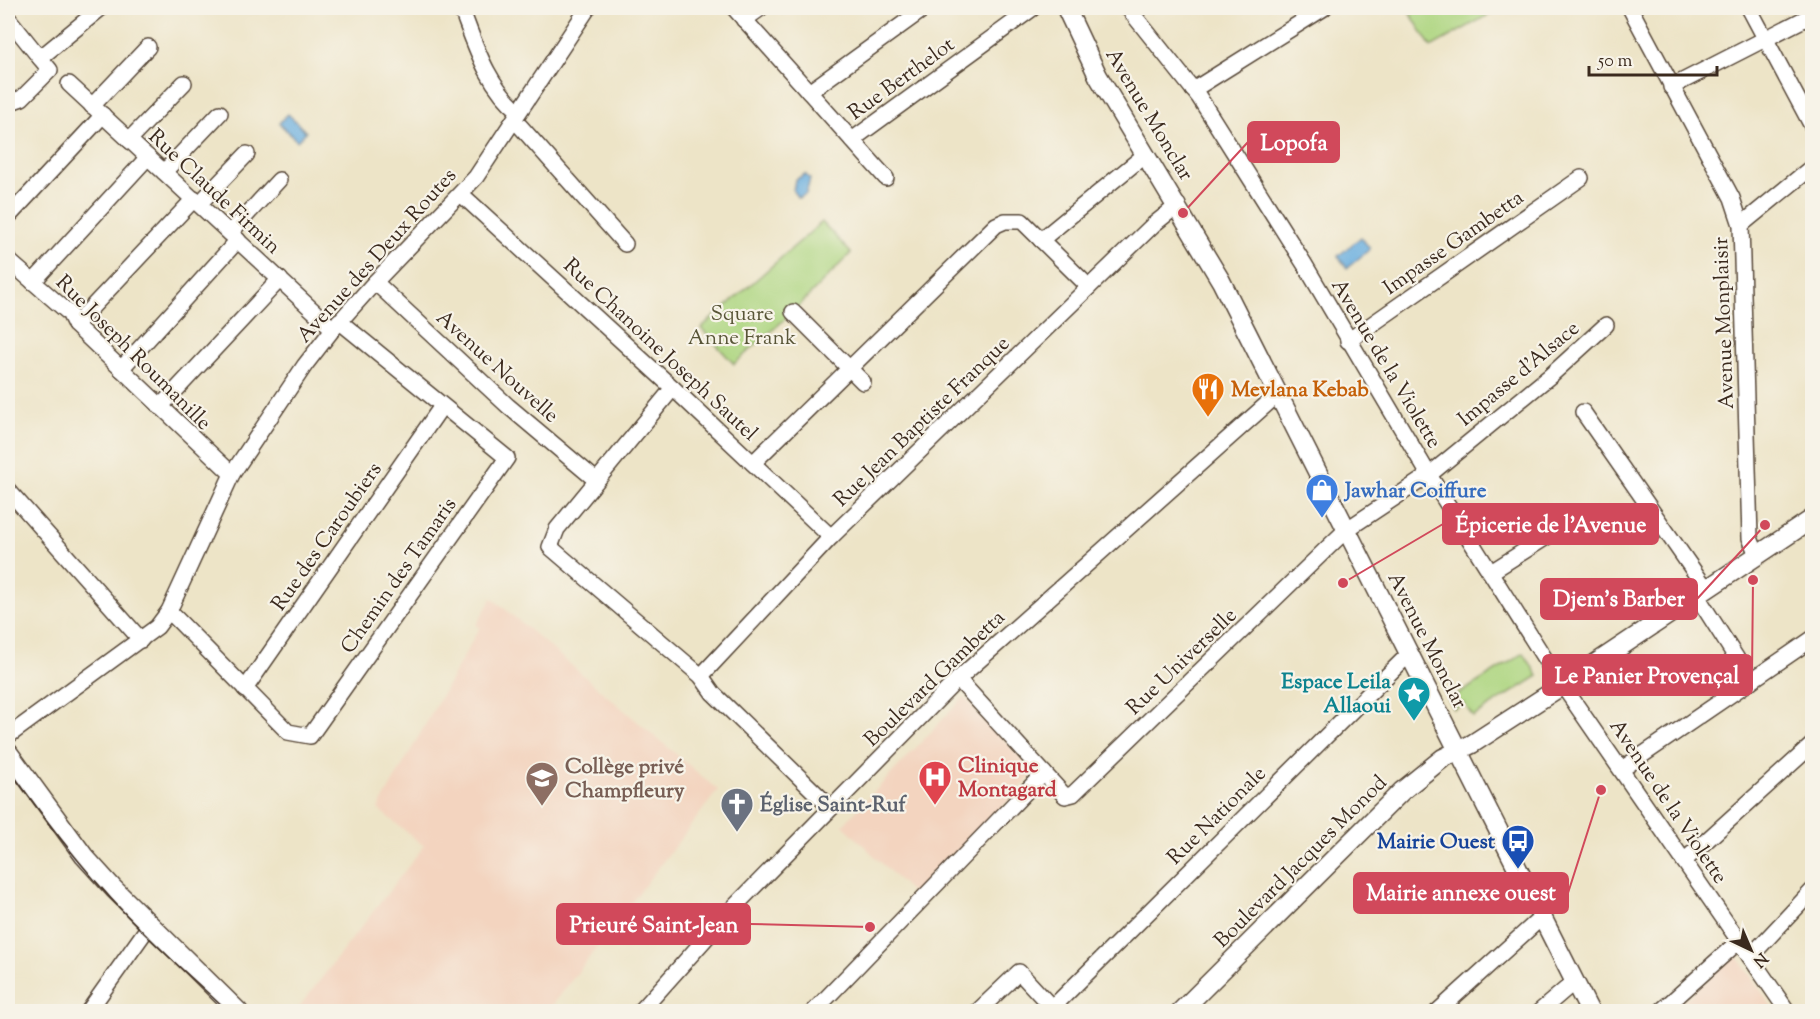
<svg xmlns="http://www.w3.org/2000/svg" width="1820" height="1019" font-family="'Sorts Mill Goudy',serif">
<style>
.built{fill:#f3d4bf}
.green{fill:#aed681;stroke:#748050;stroke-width:1.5}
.water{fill:#69aedf;stroke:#526c7e;stroke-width:1.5}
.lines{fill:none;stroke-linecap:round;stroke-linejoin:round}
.minor-casing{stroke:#564637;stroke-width:18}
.tertiary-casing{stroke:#564637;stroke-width:21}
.minor{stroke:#fff;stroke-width:15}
.tertiary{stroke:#fff;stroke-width:18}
.tram{stroke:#3b2a1e;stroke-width:1.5}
.labels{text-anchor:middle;stroke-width:4.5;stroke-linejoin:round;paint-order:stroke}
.street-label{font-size:21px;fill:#3b2a1e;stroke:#f7f3e8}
.park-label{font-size:21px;fill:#585537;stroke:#f7f3e8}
.food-label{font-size:21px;font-weight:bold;fill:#c56008;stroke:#f7f3e8;text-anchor:start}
.shop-label{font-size:21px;font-weight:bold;fill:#366cbe;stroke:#f7f3e8;text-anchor:start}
.culture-label{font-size:21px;font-weight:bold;fill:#0d838f;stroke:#f7f3e8;text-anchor:end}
.health-label{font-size:21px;font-weight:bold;fill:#be3a42;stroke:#f7f3e8;text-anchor:start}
.education-label{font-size:21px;font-weight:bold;fill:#785e54;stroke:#f7f3e8;text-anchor:start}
.worship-label{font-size:21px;font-weight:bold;fill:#5b616d;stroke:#f7f3e8;text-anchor:start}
.transit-label{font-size:21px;font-weight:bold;fill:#164399;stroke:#f7f3e8;text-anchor:end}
.leader{fill:none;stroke:#d1495b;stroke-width:2}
.callout-dot{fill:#d1495b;stroke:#f7f3e8;stroke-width:2}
.callout{fill:#d1495b;stroke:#d1495b;stroke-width:2}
.callout-label{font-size:22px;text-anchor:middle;font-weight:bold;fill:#fff}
</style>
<rect width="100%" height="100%" fill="#f7f3e8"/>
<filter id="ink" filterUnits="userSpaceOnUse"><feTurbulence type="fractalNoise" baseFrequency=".0167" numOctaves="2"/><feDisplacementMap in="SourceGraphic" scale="12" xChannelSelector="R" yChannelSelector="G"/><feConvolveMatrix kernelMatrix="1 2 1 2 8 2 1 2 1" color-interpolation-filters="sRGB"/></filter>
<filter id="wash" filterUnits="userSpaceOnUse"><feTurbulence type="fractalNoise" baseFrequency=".008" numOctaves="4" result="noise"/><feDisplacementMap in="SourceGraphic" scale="24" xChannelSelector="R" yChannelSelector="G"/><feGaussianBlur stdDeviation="1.35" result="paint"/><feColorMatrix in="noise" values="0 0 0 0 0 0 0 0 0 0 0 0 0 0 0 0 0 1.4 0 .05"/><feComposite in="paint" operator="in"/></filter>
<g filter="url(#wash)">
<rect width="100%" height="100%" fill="#ede4c7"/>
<g class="built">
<polygon points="492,598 718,790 548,1011 296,1011 424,846 378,809 480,627 476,625"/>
<polygon points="964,697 1035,772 918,899 843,825"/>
<polygon points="1736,955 1775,1011 1671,1012"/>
</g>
<g class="green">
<polygon points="1407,8 1501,8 1431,47"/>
<polygon points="822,222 851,253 793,312 734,364 701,328"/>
<polygon points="1524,653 1538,676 1473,717 1464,703 1454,709 1449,700"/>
</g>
<g class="water">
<polygon points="288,114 306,132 297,141 279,123"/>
<polygon points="805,174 810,179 806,194 798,198 793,191 795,180"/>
<polygon points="1361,237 1370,249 1347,268 1338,256"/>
</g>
</g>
<g filter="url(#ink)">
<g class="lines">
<g class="minor-casing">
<g id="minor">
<path d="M461 8C475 44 487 86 519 111"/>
<polyline points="734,8 886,178"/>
<polyline points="1128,8 1199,97 1305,265 1429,475 1550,667 1788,1012"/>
<polyline points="1630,8 1732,198 1741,225 1750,538 1757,555"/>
<polyline points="1749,8 1812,126"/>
<polyline points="8,18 40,58 101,8"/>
<polyline points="744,20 761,8"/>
<polyline points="69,84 333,329"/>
<polyline points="1671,87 1812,15"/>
<polyline points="1193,90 1324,8"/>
<polyline points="809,92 925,8"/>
<polyline points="8,103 22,98 50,70 40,58"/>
<polyline points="92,106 148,47"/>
<polyline points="513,122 520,126 625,244"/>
<polyline points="129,140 184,83"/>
<polyline points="852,140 1033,8"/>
<polyline points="164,172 220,113"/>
<polyline points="461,194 673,388 831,537"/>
<polyline points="199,204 247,154"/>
<polyline points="8,217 103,115"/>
<polyline points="1741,225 1812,167"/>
<polyline points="230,233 279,180"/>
<polyline points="1041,240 1146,154"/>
<polyline points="8,260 69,313 75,325 232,474"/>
<polyline points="33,282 148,157"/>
<polyline points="375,282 508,406 596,480"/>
<polyline points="793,312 863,382"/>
<polyline points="75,325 194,199"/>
<polyline points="1348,341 1581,178"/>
<polyline points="121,369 238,240"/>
<polyline points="673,388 557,529 550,547 701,676 713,693 831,808"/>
<polyline points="160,407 280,279"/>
<polyline points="1583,412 1707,590"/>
<polyline points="753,463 996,225 1005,221 1022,221 1089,287"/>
<polyline points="8,490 141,640"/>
<polyline points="1491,572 1586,512"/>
<polyline points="1697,596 1751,681"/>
<polyline points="169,611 288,732 310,736 507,458 339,321"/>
<polyline points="701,676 831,537 1153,225 1178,205"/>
<polyline points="958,679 1065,796 1073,794 1346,530 1429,475 1550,376 1606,325"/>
<polyline points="245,689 442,406"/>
<polyline points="8,736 157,627 169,611 232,474 305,365 333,329 375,282 476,177 588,8"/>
<polyline points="1622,769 1812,639"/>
<polyline points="1684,861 1812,745"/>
<polyline points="1750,957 1812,891"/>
<polyline points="1052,1008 1410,653"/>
<polyline points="88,1012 149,926"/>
<polyline points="640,1012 732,909 958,679 1277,395"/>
<polyline points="813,1012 1044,773"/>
<polyline points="977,1012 1019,972 1056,1012"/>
<polyline points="1437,1012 1542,917"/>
<polyline points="1539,1012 1574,982"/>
<polyline points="1660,1012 1739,941"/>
</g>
</g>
<g class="tertiary-casing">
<g id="tertiary">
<polyline points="1066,8 1098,76 1221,281 1590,1012"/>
<polyline points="8,752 84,856 114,889 239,1012"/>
<polyline points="1180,1012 1402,791 1443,758 1472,744 1563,685 1812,519"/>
</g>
</g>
<use href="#minor" class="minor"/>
<use href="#tertiary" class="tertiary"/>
<path class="tram" d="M8 767C49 826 93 883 144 933 171 960 200 985 228 1012"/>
</g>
</g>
<defs>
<g id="restaurant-pin" transform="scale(1.725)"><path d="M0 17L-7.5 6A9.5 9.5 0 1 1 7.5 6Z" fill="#e8710a" stroke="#f7f3e8"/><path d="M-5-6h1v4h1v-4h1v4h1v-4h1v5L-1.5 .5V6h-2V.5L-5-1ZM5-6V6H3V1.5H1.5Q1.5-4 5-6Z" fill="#fff"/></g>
<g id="shop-pin" transform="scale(1.725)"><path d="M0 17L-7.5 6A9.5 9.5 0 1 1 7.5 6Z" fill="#3f7fe0" stroke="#f7f3e8"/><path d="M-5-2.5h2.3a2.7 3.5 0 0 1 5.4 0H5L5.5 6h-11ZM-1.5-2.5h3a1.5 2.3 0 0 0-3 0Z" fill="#fff"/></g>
<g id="sight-pin" transform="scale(1.725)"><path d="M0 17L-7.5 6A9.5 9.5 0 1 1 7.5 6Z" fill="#0f9aa8" stroke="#f7f3e8"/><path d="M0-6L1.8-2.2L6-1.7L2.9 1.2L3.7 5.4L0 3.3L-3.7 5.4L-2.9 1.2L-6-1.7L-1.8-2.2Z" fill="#fff"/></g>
<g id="hospital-pin" transform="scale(1.725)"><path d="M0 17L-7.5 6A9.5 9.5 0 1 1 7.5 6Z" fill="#e0444e" stroke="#f7f3e8"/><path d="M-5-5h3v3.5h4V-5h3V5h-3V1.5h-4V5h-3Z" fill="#fff"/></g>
<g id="school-pin" transform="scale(1.725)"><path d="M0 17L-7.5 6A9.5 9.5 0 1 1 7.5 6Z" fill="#8d6e63" stroke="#f7f3e8"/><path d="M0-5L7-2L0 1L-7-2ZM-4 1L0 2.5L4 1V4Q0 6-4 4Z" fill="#fff"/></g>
<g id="church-pin" transform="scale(1.725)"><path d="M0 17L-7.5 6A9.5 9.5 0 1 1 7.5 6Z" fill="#6b7280" stroke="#f7f3e8"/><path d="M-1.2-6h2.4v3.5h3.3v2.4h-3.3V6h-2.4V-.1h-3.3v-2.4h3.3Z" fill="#fff"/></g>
<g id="bus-pin" transform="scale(1.725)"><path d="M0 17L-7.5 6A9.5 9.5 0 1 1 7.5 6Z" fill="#1a4fb4" stroke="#f7f3e8"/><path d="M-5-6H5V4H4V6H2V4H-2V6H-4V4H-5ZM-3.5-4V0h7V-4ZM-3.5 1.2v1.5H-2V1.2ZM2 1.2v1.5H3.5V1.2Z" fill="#fff"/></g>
</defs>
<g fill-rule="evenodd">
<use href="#restaurant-pin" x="1208" y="389"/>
<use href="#shop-pin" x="1322" y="490"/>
<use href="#sight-pin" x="1414" y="693"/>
<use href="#hospital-pin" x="935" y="777"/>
<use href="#school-pin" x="542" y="778"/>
<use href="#church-pin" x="737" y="804"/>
<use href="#bus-pin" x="1518" y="841"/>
</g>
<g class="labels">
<g class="street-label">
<text transform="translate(901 78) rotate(-36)" y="7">Rue Berthelot</text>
<text transform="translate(1150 114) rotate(59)" y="7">Avenue Monclar</text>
<text transform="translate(215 191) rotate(43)" y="7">Rue Claude Firmin</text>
<text transform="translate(1453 242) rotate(-35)" y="7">Impasse Gambetta</text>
<text transform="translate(376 255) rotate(-48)" y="7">Avenue des Deux Routes</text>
<text transform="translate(1723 323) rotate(-92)" y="7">Avenue Monplaisir</text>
<text transform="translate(661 349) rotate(43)" y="7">Rue Chanoine Joseph Sautel</text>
<text transform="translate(134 352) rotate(45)" y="7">Rue Joseph Roumanille</text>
<text transform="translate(1387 363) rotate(59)" y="7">Avenue de la Violette</text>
<text transform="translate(498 366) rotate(42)" y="7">Avenue Nouvelle</text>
<text transform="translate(1518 373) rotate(-40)" y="7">Impasse d'Alsace</text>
<text transform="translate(921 421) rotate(-44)" y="7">Rue Jean Baptiste Franque</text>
<text transform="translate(326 536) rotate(-55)" y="7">Rue des Caroubiers</text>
<text transform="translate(398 575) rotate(-55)" y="7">Chemin des Tamaris</text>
<text transform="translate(1428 640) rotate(63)" y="7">Avenue Monclar</text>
<text transform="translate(1181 661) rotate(-44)" y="7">Rue Universelle</text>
<text transform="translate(934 678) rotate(-44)" y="7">Boulevard Gambetta</text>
<text transform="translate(1669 801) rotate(56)" y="7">Avenue de la Violette</text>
<text transform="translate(1216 815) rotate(-45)" y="7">Rue Nationale</text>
<text transform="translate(1300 861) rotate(-45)" y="7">Boulevard Jacques Monod</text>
</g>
<g class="park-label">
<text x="742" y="320">Square<tspan x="742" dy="24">Anne Frank</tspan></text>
</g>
<g class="food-label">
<text x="1231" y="396">Mevlana Kebab</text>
</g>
<g class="shop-label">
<text x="1345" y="497">Jawhar Coiffure</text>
</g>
<g class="culture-label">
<text x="1391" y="688">Espace Leila<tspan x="1391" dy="24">Allaoui</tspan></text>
</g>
<g class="health-label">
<text x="958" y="772">Clinique<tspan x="958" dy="24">Montagard</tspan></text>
</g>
<g class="education-label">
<text x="565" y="773">Collège privé<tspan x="565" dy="24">Champfleury</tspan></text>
</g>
<g class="worship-label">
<text x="760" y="811">Église Saint-Ruf</text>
</g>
<g class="transit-label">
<text x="1495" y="848">Mairie Ouest</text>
</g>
</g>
<path class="leader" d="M1183 213L1248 142M1343 583L1443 524M1765 525L1697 599M1753 580L1752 675M1601 790L1568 893M870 927L750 924"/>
<g class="callout-dot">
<circle cx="1183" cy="213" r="6"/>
<circle cx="1343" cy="583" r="6"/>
<circle cx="1765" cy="525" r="6"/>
<circle cx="1753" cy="580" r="6"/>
<circle cx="1601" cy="790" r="6"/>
<circle cx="870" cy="927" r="6"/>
</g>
<g class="callout">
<rect x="1248" y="122" width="91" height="40" rx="6"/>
<rect x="1443" y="504" width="215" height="40" rx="6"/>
<rect x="1541" y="579" width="156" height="40" rx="6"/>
<rect x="1543" y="655" width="209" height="40" rx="6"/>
<rect x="1354" y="873" width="214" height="40" rx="6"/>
<rect x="557" y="904" width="193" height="40" rx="6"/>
</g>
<g class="callout-label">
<text x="1294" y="150">Lopofa</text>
<text x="1551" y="532">Épicerie de l'Avenue</text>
<text x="1619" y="606">Djem's Barber</text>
<text x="1647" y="683">Le Panier Provençal</text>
<text x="1461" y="900">Mairie annexe ouest</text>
<text x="654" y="932">Prieuré Saint-Jean</text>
</g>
<rect width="1820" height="1019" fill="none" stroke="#f7f3e8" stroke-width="30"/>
<g transform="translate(1751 950) rotate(136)" stroke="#f7f3e8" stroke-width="4.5" paint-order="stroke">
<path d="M0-4.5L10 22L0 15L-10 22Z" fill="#3b2a1e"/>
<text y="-9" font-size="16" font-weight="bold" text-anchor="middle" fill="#3b2a1e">N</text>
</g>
<path d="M1589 66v9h128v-9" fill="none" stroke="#3b2a1e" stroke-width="3"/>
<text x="1598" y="66" font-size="18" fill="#3b2a1e" stroke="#f7f3e8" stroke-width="4.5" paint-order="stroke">50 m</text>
</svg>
